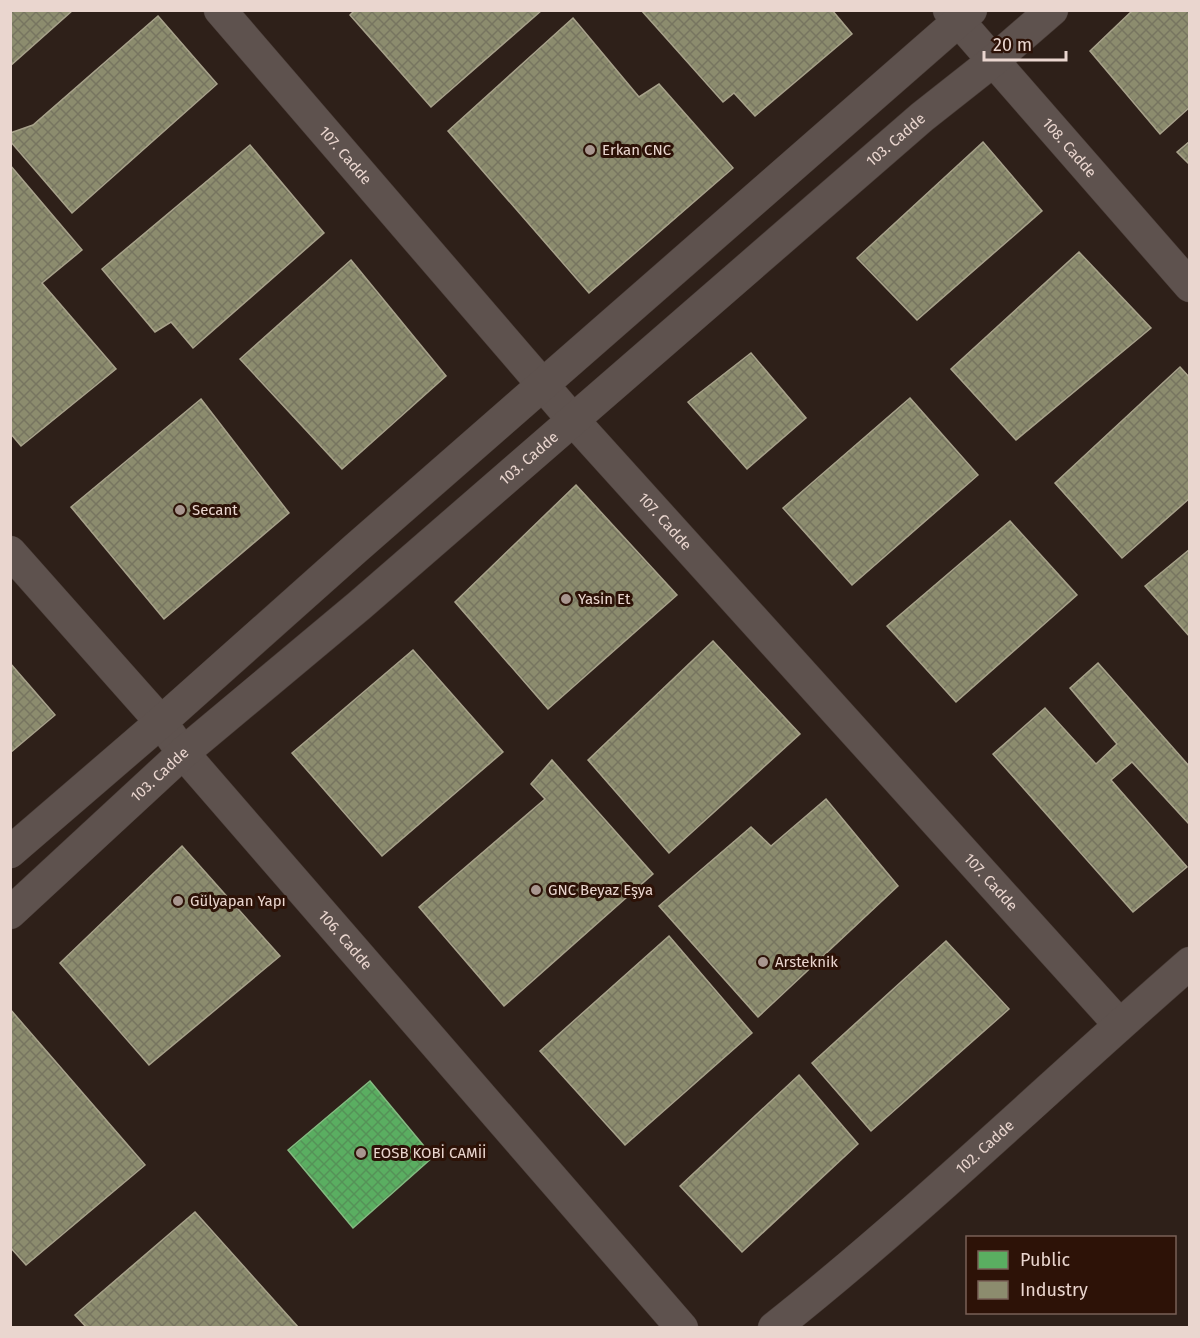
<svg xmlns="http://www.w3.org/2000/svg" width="1200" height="1338" font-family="'Fira Sans',sans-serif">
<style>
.public{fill:url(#public-cross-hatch);stroke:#85ba82;stroke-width:1.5}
.industry{fill:url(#industry-cross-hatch);stroke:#a8a28b;stroke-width:1.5}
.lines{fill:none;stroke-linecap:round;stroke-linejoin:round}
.minor-casing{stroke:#483b36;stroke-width:33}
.minor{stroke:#5e524e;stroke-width:32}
.poi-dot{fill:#a8968f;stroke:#2d1207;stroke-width:2}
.labels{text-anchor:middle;stroke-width:6;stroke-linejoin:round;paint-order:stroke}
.street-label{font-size:15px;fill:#ead6cf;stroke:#2d1207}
.poi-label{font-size:15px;fill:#ead6cf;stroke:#2d1207;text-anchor:start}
</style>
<defs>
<pattern id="public-cross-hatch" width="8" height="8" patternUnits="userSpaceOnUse" patternTransform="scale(1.5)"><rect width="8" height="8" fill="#5aae61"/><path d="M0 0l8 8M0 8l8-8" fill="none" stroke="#559258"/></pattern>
<pattern id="industry-cross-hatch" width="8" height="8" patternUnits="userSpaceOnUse" patternTransform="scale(1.5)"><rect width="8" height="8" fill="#8c8c6e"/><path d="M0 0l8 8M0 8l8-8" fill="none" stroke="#777560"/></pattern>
</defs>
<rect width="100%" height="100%" fill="#2e2019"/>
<polygon class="public" points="370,1081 433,1157 353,1228 288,1150"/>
<g class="industry">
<polygon points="10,10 73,10 10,66"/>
<polygon points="355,10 542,10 431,107 350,15"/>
<polygon points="641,10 832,10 852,34 755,116 734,93 723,102"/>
<polygon points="1133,10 1190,10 1190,107 1160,134 1090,51"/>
<polygon points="158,16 217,84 72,213 10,141 10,133 33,125"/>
<polygon points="573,18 639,97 659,84 733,168 589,293 448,131"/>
<polygon points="1190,141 1190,165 1177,152"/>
<polygon points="983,142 1042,211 917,320 857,258"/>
<polygon points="250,145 324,233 193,348 171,322 155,332 102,269"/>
<polygon points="10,165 82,250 42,283 116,369 21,446 10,433"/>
<polygon points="1079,252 1151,328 1016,440 951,369"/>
<polygon points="351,260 446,376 342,469 240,359"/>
<polygon points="751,353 806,418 747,469 688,402"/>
<polygon points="1180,367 1190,378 1190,498 1122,558 1055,483"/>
<polygon points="910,398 978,475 852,585 783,508"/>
<polygon points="201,399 289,513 164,619 71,507"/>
<polygon points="576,485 677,595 548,709 455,602"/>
<polygon points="1010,521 1077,595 956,702 887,626"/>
<polygon points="1190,549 1190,637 1145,586"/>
<polygon points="713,641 800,734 669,853 588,760"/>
<polygon points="413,650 503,752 382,856 292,753"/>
<polygon points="10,663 55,715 10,753"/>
<polygon points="1098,663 1190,767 1190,825 1132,762 1111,780 1187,867 1133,912 993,754 1045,708 1096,764 1117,744 1070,688"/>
<polygon points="552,760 653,874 504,1006 419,907 545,799 531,784"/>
<polygon points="826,799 898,886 758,1017 659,906 751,827 771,846"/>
<polygon points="182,846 280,956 149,1065 60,963"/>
<polygon points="669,936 752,1033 625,1145 540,1051"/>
<polygon points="946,941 1009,1009 871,1131 812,1063"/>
<polygon points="10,1009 145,1165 26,1265 10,1247"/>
<polygon points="799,1075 858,1144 742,1252 680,1186"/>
<polygon points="195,1212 299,1328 87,1328 75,1315"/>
</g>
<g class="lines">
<g class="minor-casing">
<g id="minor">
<path id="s1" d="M220 10 573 420 1119 1024"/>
<path id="s2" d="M949 10 1190 286"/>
<path id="s3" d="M10 552 161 722 183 753 682 1328"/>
<polyline points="10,852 161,722 355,549 971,10"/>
<path id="s4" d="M10 913 183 753 360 605 922 117 993 61 1052 10"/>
<path id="s5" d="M774 1328C919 1213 1051 1084 1190 963"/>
</g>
</g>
<use href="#minor" class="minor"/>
</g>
<g class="poi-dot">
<circle cx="590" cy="150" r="6"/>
<circle cx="180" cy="510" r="6"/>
<circle cx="566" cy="599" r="6"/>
<circle cx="536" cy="890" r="6"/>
<circle cx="178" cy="901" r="6"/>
<circle cx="763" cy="962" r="6"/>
<circle cx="361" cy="1153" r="6"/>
</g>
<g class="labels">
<g class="street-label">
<text dy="5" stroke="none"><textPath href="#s4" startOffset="1176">103. Cadde</textPath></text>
<text dy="5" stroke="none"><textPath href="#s2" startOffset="183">108. Cadde</textPath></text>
<text dy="5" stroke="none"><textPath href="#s1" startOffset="192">107. Cadde</textPath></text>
<text dy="5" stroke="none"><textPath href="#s4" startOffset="690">103. Cadde</textPath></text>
<text dy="5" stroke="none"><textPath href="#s1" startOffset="678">107. Cadde</textPath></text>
<text dy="5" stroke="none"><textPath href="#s4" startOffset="204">103. Cadde</textPath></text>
<text dy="5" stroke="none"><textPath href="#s1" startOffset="1164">107. Cadde</textPath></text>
<text dy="5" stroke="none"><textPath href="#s3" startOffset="513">106. Cadde</textPath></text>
<text dy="5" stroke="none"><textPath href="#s5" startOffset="278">102. Cadde</textPath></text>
</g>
<g class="poi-label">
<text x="602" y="155">Erkan CNC</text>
<text x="192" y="515">Secant</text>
<text x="578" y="604">Yasin Et</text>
<text x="548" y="895">GNC Beyaz Eşya</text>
<text x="190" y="906">Gülyapan Yapı</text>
<text x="775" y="967">Arsteknik</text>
<text x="373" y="1158">EOSB KOBİ CAMİİ</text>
</g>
</g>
<rect width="1200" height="1338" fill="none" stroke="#ead6cf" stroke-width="24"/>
<rect x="966" y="1236" width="210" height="78" fill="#2d1207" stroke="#796057" stroke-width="1.5"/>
<rect x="978" y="1251" width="30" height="18" fill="#5aae61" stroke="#796057" stroke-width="1.5"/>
<text x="1020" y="1266" font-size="18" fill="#ead6cf">Public</text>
<rect x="978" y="1281" width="30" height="18" fill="#8c8c6e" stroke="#796057" stroke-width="1.5"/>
<text x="1020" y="1296" font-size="18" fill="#ead6cf">Industry</text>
<path d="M984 51v9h82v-9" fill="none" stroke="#ead6cf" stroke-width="3"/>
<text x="993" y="51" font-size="18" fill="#ead6cf" stroke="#2d1207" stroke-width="4.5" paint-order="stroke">20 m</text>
</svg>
